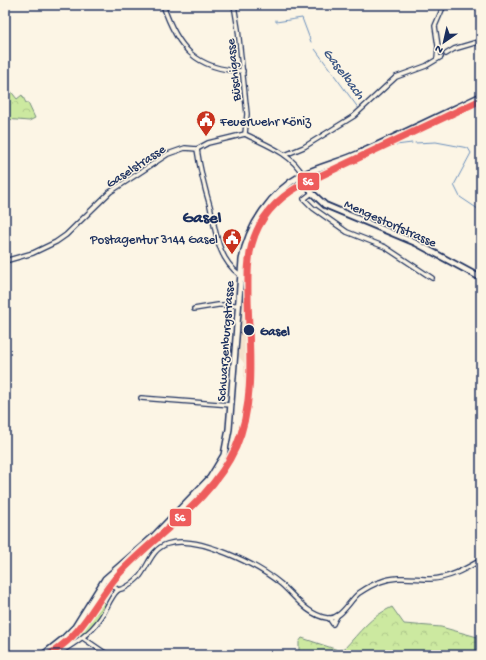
<svg xmlns="http://www.w3.org/2000/svg" width="486" height="660" font-family="'Gochi Hand',sans-serif">
<style>
.built{fill:#f4e2cc}
.forest{fill:url(#forest-crowns);stroke:#748c7f}
.garden{fill:url(#garden-furrows);stroke:#748c7f}
.lines{fill:none;stroke-linecap:round;stroke-linejoin:round}
.stream{stroke:#6a8fbc;stroke-width:1}
.minor-casing{stroke:#1b2f5e;stroke-width:6}
.tertiary-casing{stroke:#1b2f5e;stroke-width:8}
.secondary-casing{stroke:#1b2f5e;stroke-width:8}
.minor{stroke:#fcf5e5;stroke-width:3.5}
.tertiary{stroke:#fcf5e5;stroke-width:4.5}
.secondary{stroke:#fcf5e5;stroke-width:5}
.rail-1-casing{stroke:#fcf5e5;stroke-width:10}
.rail-1{stroke:#ee5c5b;stroke-width:7}
.stop-dot{fill:#1b2f5e;stroke:#fcf5e5;stroke-width:1.5}
.labels{text-anchor:middle;stroke-width:3;stroke-linejoin:round;paint-order:stroke}
.street-label{font-size:13px;fill:#1b2f5e;stroke:#fcf5e5}
.poi-label{font-size:13px;fill:#1b2f5e;stroke:#fcf5e5;text-anchor:start}
.stop-label{font-size:13px;font-weight:bold;fill:#1b2f5e;stroke:#fcf5e5;text-anchor:start}
.water-label{font-size:14px;font-style:italic;fill:#3c5785;stroke:#fcf5e5}
.district-label{font-size:17px;font-weight:bold;fill:#1b2f5e;stroke:#fcf5e5}
.line-badge{stroke:#fcf5e5;stroke-width:1.5}
.badge-label{font-size:11px;text-anchor:middle;font-weight:bold;fill:#fff}
</style>
<defs>
<pattern id="forest-crowns" width="20" height="18" patternUnits="userSpaceOnUse"><rect width="20" height="18" fill="#cce9a0"/><path d="M2 6a3 3 0 1 1 6 0M12 15a3 3 0 1 1 6 0" fill="none" stroke="#afc88c"/></pattern>
<pattern id="garden-furrows" width="10" height="10" patternUnits="userSpaceOnUse"><rect width="10" height="10" fill="#cce9a0"/><path d="M-1 1l2-2M0 10L10 0M9 11l2-2" fill="none" stroke="#afc88c"/></pattern>
</defs>
<rect width="100%" height="100%" fill="#fcf5e5"/>
<filter id="ink" filterUnits="userSpaceOnUse"><feTurbulence type="fractalNoise" baseFrequency=".025" numOctaves="2"/><feDisplacementMap in="SourceGraphic" scale="8" xChannelSelector="R" yChannelSelector="G"/><feConvolveMatrix kernelMatrix="1 2 1 2 8 2 1 2 1" color-interpolation-filters="sRGB"/></filter>
<g filter="url(#ink)">
<polygon class="built" points="481,99 481,102 302,186 283,198 268,214 256,235 250,259 250,340 248,403 244,425 234,454 223,473 210,489 164,535 120,574 73,636 51,655 47,655 75,630 109,582 162,533 208,487 221,471 231,453 238,436 237,434 244,401 244,363 236,353 240,296 244,296 248,258 251,242 266,213 281,196 301,184"/>
<g class="forest">
<polygon points="5,84 17,99 22,95 26,103 28,103 35,118 29,121 5,119"/>
<path d="M392 607 404 624 441 627 481 638 479 653 481 655H299V642L302 638 338 650 344 649C361 631 370 617 392 607Z"/>
</g>
<path class="garden" d="M101 599 107 605C93 627 76 643 53 655L76 634Z"/>
<g class="lines">
<g class="stream">
<polyline points="276,20 276,22 302,18 311,42"/>
<polyline points="315,49 359,109"/>
<polyline points="415,143 436,142 468,148 471,153 454,185 460,197 481,211"/>
<polyline points="396,145 412,143"/>
</g>
<g class="minor-casing">
<g id="minor">
<path d="M163 5C177 47 196 70 243 71"/>
<polyline points="234,5 238,29 247,114 245,134"/>
<polyline points="446,54 454,49 481,41"/>
<polyline points="437,59 438,46 435,26 444,5"/>
<path d="M197 149C200 170 204 186 210 206 216 231 217 258 240 275"/>
<polyline points="285,155 304,147 354,116 396,77 426,66 441,57"/>
<polyline points="312,193 304,199 313,208 347,232 385,247 432,278"/>
<path d="M5 261 33 253 56 242 66 235 110 192 168 154 185 148 197 149 208 143 245 134C266 145 291 153 303 175"/>
<polyline points="194,309 218,305 238,305"/>
<polyline points="141,398 231,405"/>
<polyline points="105,579 118,590"/>
<polyline points="329,618 333,624 337,616"/>
<polyline points="83,638 108,655"/>
<path d="M56 655C72 645 89 635 100 619 106 611 110 597 118 590 120 589 124 589 126 587 131 585 136 580 140 576 149 564 152 549 167 544 197 534 258 565 281 584 295 596 307 615 327 618 341 620 349 601 359 593 365 589 373 584 380 582 397 575 413 579 431 579 450 578 465 569 481 560"/>
</g>
</g>
<g class="tertiary-casing">
<polyline id="tertiary" points="303,175 312,193 325,205 416,243 481,278"/>
</g>
<g class="secondary-casing">
<path id="secondary" d="M43 655 62 640 75 627 105 579 153 537 210 478 224 455 229 429 242 260C248 226 271 192 302 175 321 166 343 161 362 152 402 134 441 115 481 96"/>
</g>
<use href="#minor" class="minor"/>
<use href="#tertiary" class="tertiary"/>
<use href="#secondary" class="secondary"/>
<g class="rail-1-casing">
<path id="rail-1" d="M49 655C59 648 69 641 77 631 92 614 102 593 118 575 157 533 211 502 236 447 256 402 249 346 248 298 248 280 247 261 252 244 259 218 278 198 301 185L481 100"/>
</g>
<use href="#rail-1" class="rail-1"/>
</g>
</g>
<defs>
<g id="civic-pin" transform="scale(1)"><path d="M0 17L-7.5 6A9.5 9.5 0 1 1 7.5 6Z" fill="#c8321e" stroke="#fcf5e5"/><path d="M-.6-6.5H3V-4.5H.6V-3L4-1V1h2V6H-6V1h2V-1L-.6-3ZM-1.2 2.5V6h2.4V2.5Z" fill="#fff"/></g>
</defs>
<g fill-rule="evenodd">
<use href="#civic-pin" x="206" y="120"/>
<use href="#civic-pin" x="232" y="238"/>
</g>
<circle class="stop-dot" cx="249" cy="330" r="6"/>
<g class="labels">
<g class="street-label">
<text transform="translate(232 70) rotate(-96)" y="5">Büschigasse</text>
<text transform="translate(135 165) rotate(-33)" y="5">Gaselstrasse</text>
<text transform="translate(391 222) rotate(24)" y="5">Mengestorfstrasse</text>
<text transform="translate(224 341) rotate(-86)" y="5">Schwarzenburgstrasse</text>
</g>
<g class="poi-label">
<text x="220" y="125">Feuerwehr Köniz</text>
<text x="218" y="243" text-anchor="end">Postagentur 3144 Gasel</text>
</g>
<g class="stop-label">
<text x="260" y="335">Gasel</text>
</g>
<g class="water-label">
<text transform="translate(345 73) rotate(53)" y="5">Gaselbach</text>
</g>
<g class="district-label">
<text x="202" y="222">Gasel</text>
</g>
</g>
<g class="line-badge">
<rect x="297" y="172" width="23" height="19" rx="4" fill="#ee5c5b"/>
<rect x="169" y="508" width="23" height="19" rx="4" fill="#ee5c5b"/>
</g>
<g class="badge-label">
<text x="308" y="185">S6</text>
<text x="180" y="521">S6</text>
</g>
<rect width="486" height="660" fill="none" stroke="#fcf5e5" stroke-width="20"/>
<rect x="10" y="10" width="466" height="640" fill="none" stroke="#1b2f5e" stroke-width="1.5" filter="url(#ink)"/>
<g transform="translate(444 42) rotate(214)" stroke="#fcf5e5" stroke-width="3" paint-order="stroke">
<path d="M0-3L7 15L0 10L-7 15Z" fill="#1b2f5e"/>
<text y="-6" font-size="11" font-weight="bold" text-anchor="middle" fill="#1b2f5e">N</text>
</g>
</svg>
